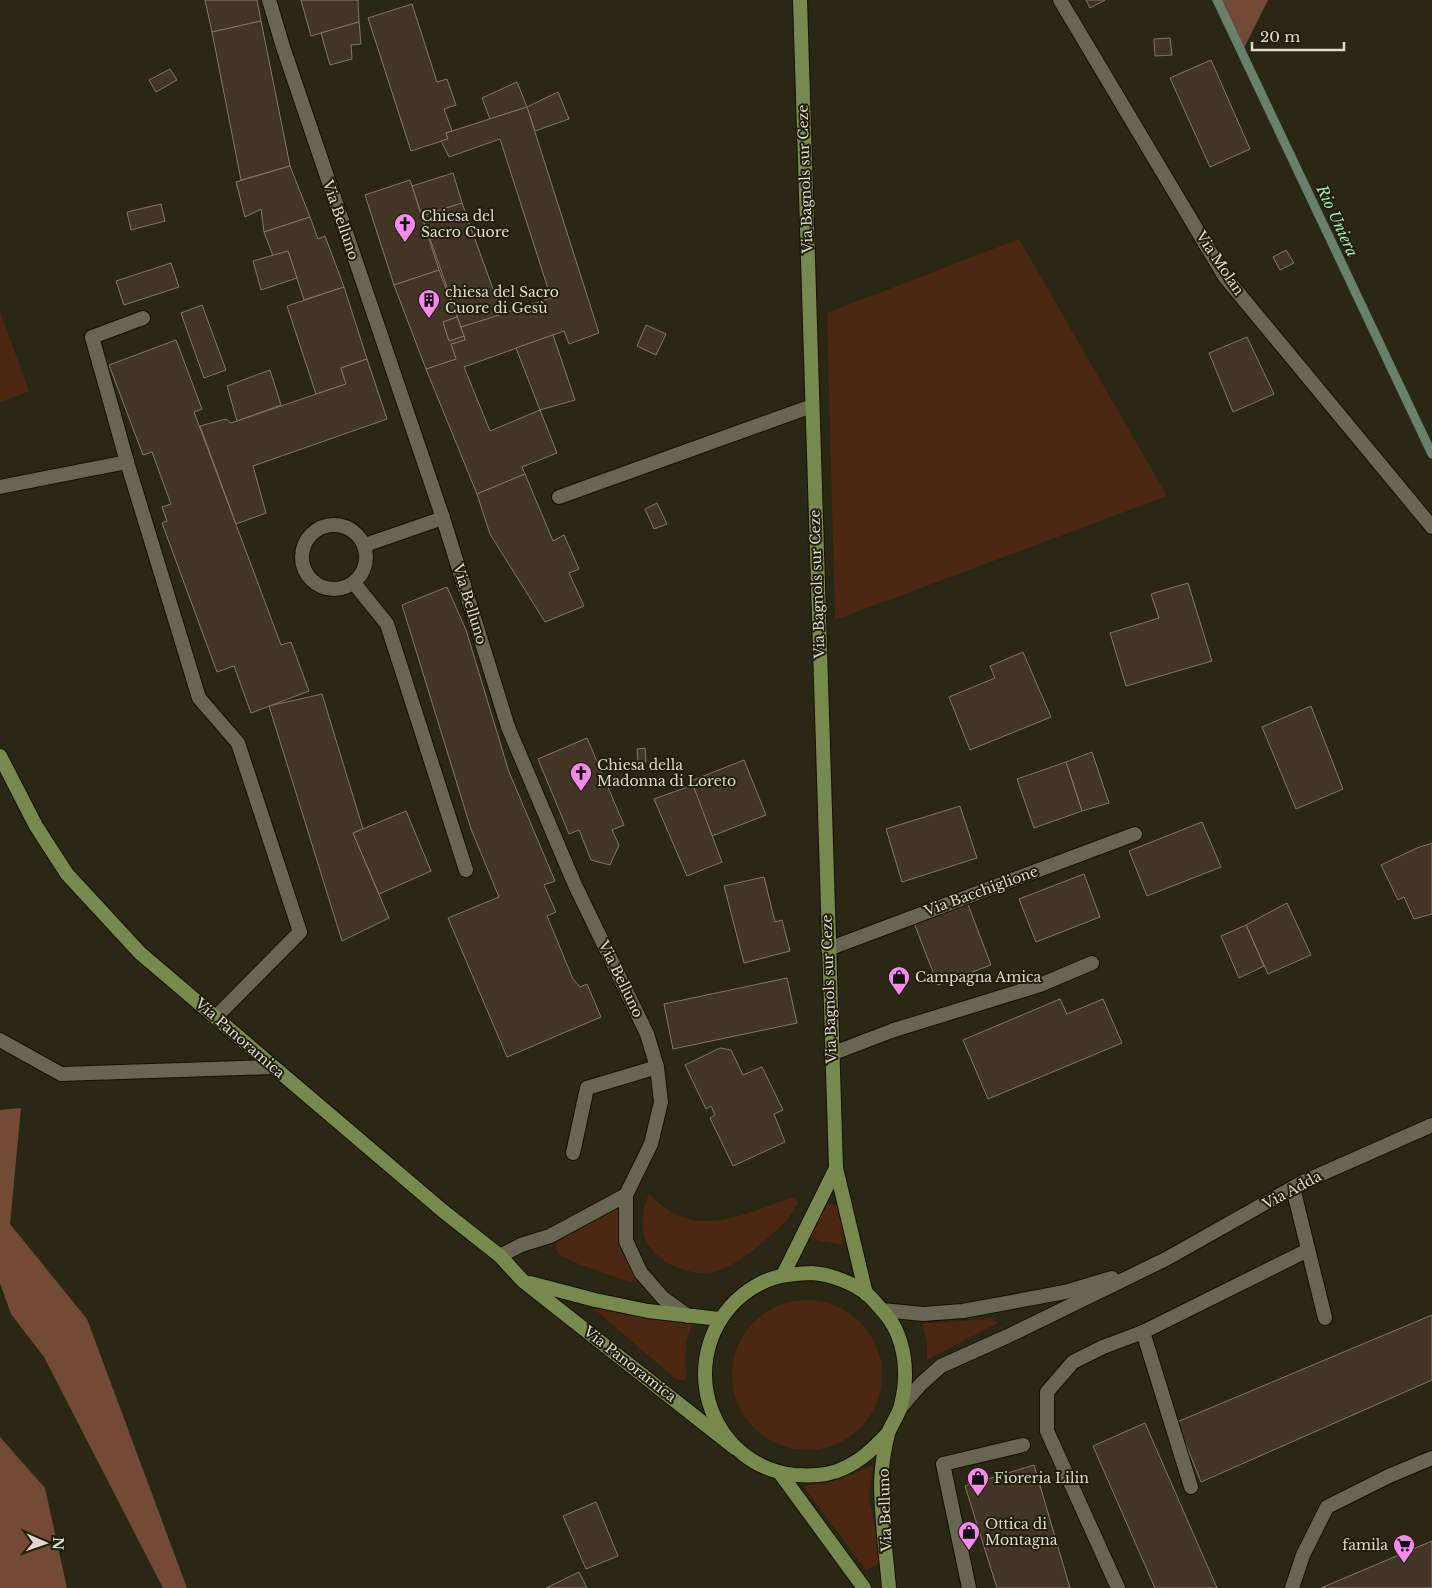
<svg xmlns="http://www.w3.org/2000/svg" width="1432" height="1588" font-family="'Libre Baskerville',serif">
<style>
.green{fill:#4c2712}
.forest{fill:#724a35}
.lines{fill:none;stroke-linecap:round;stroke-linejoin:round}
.stream{stroke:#66816c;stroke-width:9}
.building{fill:#423524;stroke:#847664}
.service-casing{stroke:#131001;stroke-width:16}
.minor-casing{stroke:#131001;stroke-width:16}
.primary-casing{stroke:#131001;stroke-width:16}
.service{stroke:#686650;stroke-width:14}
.minor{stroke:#686650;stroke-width:14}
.primary{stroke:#768a4e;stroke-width:14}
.labels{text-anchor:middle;stroke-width:4;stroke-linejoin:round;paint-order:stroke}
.street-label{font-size:14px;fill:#dcdbcf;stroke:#211e0b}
.poi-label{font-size:14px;fill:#dcdbcf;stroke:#211e0b;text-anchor:start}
.water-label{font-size:15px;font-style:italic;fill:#a3e7b9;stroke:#211e0b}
</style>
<rect width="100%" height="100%" fill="#2a2814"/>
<g class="green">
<polygon points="1019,239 1167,496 835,620 827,313"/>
<polygon points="0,311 29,391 0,403"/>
<path d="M649 1194C684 1231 719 1224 763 1208 773 1205 782 1200 793 1198L798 1202C793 1216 780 1227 769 1237 756 1248 734 1266 718 1271 692 1279 652 1262 644 1235 640 1221 643 1207 649 1194Z"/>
<polygon points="824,1203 841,1206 843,1245 806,1238"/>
<path d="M618 1207C616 1235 629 1259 644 1282L628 1281 581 1265 561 1256 556 1250V1245L572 1230Z"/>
<circle cx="807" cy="1375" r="75"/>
<path d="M586 1302 623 1314 691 1321 693 1323C685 1338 684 1359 687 1375L684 1380H678L671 1375Z"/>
<polygon points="993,1318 998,1323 927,1360 927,1341 922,1323 949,1322"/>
<path d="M873 1465 869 1497 882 1562 866 1570 803 1486C829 1482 849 1478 873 1465Z"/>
</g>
<g class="forest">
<polygon points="1212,0 1268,0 1242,52"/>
<polygon points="21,1108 10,1224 87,1319 187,1588 163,1588 44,1357 11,1314 0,1283 0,1110"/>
<polygon points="0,1437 45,1488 67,1588 0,1588"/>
</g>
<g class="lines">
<polyline class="stream" points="1217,0 1432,454"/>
</g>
<g class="building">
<polygon points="205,0 257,0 261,21 212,32"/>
<polygon points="301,0 358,0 359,22 311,36"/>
<polygon points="1086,0 1105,0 1090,8"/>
<polygon points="412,4 437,82 447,79 456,105 444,109 452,131 446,133 448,139 411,151 368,18"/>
<polygon points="261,21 290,166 241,180 212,32"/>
<polygon points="359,22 361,44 351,45 352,59 330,65 321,33"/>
<polygon points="1170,38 1172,55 1155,56 1154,39"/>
<polygon points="1211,60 1250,149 1210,167 1170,78"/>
<polygon points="170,69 177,80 156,92 149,80"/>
<polygon points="517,82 527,107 490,119 482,98"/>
<polygon points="558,92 569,119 535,131 527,107"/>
<polygon points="527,107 599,333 569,344 564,331 464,367 490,431 540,410 557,453 522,467 525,474 477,494 426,369 456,359 451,344 465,340 461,327 551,298 500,139 449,157 441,141 448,139 446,133"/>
<polygon points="290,166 310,217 264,232 261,209 245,217 236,182"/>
<polygon points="453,173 462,203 422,216 412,186"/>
<polygon points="410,180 439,270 394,285 365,195"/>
<polygon points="462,203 502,314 461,327 422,216"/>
<polygon points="161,204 165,221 131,230 127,212"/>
<polygon points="310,217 318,239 325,236 344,287 304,300 288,251 273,256 264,232"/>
<polygon points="1286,250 1294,263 1280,270 1273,257"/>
<polygon points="288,251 297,278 261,290 253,261"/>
<polygon points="171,263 179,287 124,305 116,281"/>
<polygon points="439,270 457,317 443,322 449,341 464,336 465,340 451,344 456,359 426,369 394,285"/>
<polygon points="344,287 367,359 341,368 346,384 316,394 287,306"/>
<polygon points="202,305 226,370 204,378 181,313"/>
<polygon points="457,317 464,336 449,341 443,322"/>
<polygon points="646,325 666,334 656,355 637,346"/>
<polygon points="553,335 575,400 540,410 516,348"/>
<polygon points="1247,337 1274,394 1233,412 1209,353"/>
<polygon points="176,340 202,409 194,412 281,645 291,642 309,691 251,713 234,666 217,672 162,523 167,521 162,507 171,504 152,452 143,455 109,365"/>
<polygon points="367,359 387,419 253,466 266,513 236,524 200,426 226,419 231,423 346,384 341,368"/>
<polygon points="270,370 281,405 237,421 227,386"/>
<polygon points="525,474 553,541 564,535 579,569 569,573 584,606 545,622 490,534 477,494"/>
<polygon points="657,503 667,524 654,529 645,509"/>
<polygon points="1188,583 1212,661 1126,686 1110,633 1159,618 1151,594"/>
<polygon points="447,587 466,630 509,772 555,881 544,885 556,912 547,916 573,979 580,987 587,984 601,1017 507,1057 448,918 499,897 471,829 402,605"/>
<polygon points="1023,652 1051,717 970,750 949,697 995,678 990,666"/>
<polygon points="322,694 363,829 353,833 389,918 342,941 269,706"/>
<polygon points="1311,706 1343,789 1296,809 1262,727"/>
<polygon points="587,738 624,825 612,830 619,845 610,865 591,860 579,830 569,834 538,759"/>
<polygon points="645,748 646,762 638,762 637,749"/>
<polygon points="1092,752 1109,803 1082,811 1066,762"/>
<polygon points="744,760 766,815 712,836 691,781"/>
<polygon points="1066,762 1082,811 1034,828 1017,779"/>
<polygon points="693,785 722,862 687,876 654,799"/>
<polygon points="960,806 977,858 902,882 886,829"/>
<polygon points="406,811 431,871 379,894 353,833"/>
<polygon points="1202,822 1221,867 1147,896 1129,851"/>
<polygon points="1432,843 1432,914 1414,919 1404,897 1398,900 1381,865 1417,848"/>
<polygon points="1084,874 1100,917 1036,942 1019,899"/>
<polygon points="764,877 775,922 782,920 790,951 744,963 724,886"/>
<polygon points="967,902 991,965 938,985 914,923"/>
<polygon points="1287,903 1311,955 1268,974 1246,925"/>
<polygon points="1246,925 1264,966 1239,978 1221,936"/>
<polygon points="787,978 797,1023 673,1049 664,1004"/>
<polygon points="1060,999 1067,1014 1103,999 1122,1043 988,1099 963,1040"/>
<polygon points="720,1048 731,1050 743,1075 762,1067 783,1110 774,1114 785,1142 733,1166 710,1118 715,1115 711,1106 706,1109 685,1065"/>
<polygon points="1432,1315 1432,1380 1201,1482 1177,1422"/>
<polygon points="1145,1423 1217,1588 1155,1588 1093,1446"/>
<polygon points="1034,1465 1070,1588 997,1588 965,1486"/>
<polygon points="596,1502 618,1556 586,1569 563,1516"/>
<polygon points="1432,1541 1432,1588 1321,1588"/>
<polygon points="579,1572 587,1588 546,1588"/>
</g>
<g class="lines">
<g class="service-casing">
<g id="service">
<polyline points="143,318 92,337 127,462 199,698 238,743 300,932 216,1017"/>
<polyline points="0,487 127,462"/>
<polyline points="559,497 812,406"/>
<circle cx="334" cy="557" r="32"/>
<polyline points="365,545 443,518"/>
<polyline points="354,583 387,624 466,870"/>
<polyline points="0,1040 61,1074 273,1067"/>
<polyline points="831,1054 894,1030 1040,985 1092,963"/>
<polyline points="573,1153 587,1088 657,1067"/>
<polyline points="1293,1188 1325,1318"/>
<polyline points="1143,1332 1191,1487"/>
<polyline points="969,1588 943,1464 1023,1445"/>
<polyline points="1118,1588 1047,1431 1047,1392 1073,1362 1103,1347 1143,1332 1308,1250"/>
<polyline points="1292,1588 1303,1555 1327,1507 1389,1476 1432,1458"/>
</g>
</g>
<g class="minor-casing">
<g id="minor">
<polyline points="269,0 283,47 443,518 508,727 575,885 647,1034 657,1067 661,1102 651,1144 626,1195 626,1241 641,1273 663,1298 688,1316"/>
<polyline points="1060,0 1225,277 1432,527"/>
<polyline points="828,949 1135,834"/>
<polyline points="500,1256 521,1245 550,1236 626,1195"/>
<polyline points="882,1310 923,1314 963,1311 1065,1292 1112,1278"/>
<polyline points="901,1407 921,1384 941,1366 1008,1336 1166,1259 1301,1183 1432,1125"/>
</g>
</g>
<g class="primary-casing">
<g id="primary">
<polyline points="800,0 836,1168 866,1294"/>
<polyline points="0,756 36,826 67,874 140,953 443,1211 500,1256 523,1281 735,1448"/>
<polyline points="783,1275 836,1168"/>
<polyline points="530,1283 595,1300 648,1311 720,1319"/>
<path d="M888 1433C874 1448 861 1461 842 1469 828 1476 810 1476 795 1475 713 1466 677 1369 730 1307 744 1291 766 1277 788 1275 796 1274 804 1273 812 1273 830 1274 853 1283 867 1294 873 1299 878 1306 883 1311 906 1336 909 1374 901 1405 899 1415 891 1424 888 1434 884 1448 882 1466 881 1481 881 1517 886 1553 889 1588"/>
<polyline points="780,1473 864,1588"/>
</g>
</g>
<use href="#service" class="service"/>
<use href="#minor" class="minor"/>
<use href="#primary" class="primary"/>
</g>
<defs>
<g id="church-pin" transform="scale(1.125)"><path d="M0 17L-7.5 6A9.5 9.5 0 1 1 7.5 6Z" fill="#f689ed" stroke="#211e0b"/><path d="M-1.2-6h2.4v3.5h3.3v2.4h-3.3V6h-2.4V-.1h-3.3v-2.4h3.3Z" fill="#111"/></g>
<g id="building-pin" transform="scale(1.125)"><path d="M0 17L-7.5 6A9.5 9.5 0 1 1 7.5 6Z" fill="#f689ed" stroke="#211e0b"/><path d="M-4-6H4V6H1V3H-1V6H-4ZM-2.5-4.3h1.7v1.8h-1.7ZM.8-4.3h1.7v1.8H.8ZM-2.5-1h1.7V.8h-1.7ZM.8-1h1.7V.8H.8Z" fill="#111"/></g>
<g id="shop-pin" transform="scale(1.125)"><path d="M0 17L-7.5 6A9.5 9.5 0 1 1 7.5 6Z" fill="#f689ed" stroke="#211e0b"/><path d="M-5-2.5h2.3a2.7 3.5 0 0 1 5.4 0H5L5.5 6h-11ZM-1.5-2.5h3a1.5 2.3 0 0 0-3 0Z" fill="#111"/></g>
<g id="supermarket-pin" transform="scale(1.125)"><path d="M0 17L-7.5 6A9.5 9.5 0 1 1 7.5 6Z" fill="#f689ed" stroke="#211e0b"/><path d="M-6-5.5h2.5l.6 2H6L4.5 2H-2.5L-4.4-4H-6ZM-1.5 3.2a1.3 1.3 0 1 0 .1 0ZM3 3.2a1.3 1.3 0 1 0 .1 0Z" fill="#111"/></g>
</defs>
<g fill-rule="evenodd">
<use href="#church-pin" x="405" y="224"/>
<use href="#building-pin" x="429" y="300"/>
<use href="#church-pin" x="581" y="773"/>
<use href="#shop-pin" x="899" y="977"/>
<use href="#shop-pin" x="978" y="1478"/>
<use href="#shop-pin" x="969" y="1532"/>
<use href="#supermarket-pin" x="1404" y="1545"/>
</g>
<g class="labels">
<g class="street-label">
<text transform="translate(805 179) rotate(-92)" y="5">Via Bagnols sur Ceze</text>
<text transform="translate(341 220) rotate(71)" y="5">Via Belluno</text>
<text transform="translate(1220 263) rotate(56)" y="5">Via Molan</text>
<text transform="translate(817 584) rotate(-92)" y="5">Via Bagnols sur Ceze</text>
<text transform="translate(470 604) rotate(73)" y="5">Via Belluno</text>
<text transform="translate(981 891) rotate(-20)" y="5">Via Bacchiglione</text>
<text transform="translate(621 979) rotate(64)" y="5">Via Belluno</text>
<text transform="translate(829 989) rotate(-92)" y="5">Via Bagnols sur Ceze</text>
<text transform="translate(240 1038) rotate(41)" y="5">Via Panoramica</text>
<text transform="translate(1292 1190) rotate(-28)" y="5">Via Adda</text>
<text transform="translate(630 1364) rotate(38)" y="5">Via Panoramica</text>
<text transform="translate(885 1510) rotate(-92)" y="5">Via Belluno</text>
</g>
<g class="poi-label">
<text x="421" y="221">Chiesa del<tspan x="421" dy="16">Sacro Cuore</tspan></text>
<text x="445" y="297">chiesa del Sacro<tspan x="445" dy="16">Cuore di Gesù</tspan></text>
<text x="597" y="770">Chiesa della<tspan x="597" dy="16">Madonna di Loreto</tspan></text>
<text x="915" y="982">Campagna Amica</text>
<text x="994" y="1483">Fioreria Lilin</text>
<text x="985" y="1529">Ottica di<tspan x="985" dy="16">Montagna</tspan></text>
<text x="1388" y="1550" text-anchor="end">famila</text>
</g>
<g class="water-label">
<text transform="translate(1337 221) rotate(65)" y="5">Rio Uniera</text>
</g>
</g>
<g transform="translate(45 1543) rotate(92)" stroke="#211e0b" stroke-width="4" paint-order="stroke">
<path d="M0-4L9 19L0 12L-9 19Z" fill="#dcdbcf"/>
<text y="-8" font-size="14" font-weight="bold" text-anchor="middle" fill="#dcdbcf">N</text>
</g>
<path d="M1252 42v8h92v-8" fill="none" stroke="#dcdbcf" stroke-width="2.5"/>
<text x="1260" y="42" font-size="15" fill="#dcdbcf" stroke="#211e0b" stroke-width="4" paint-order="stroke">20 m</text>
</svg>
